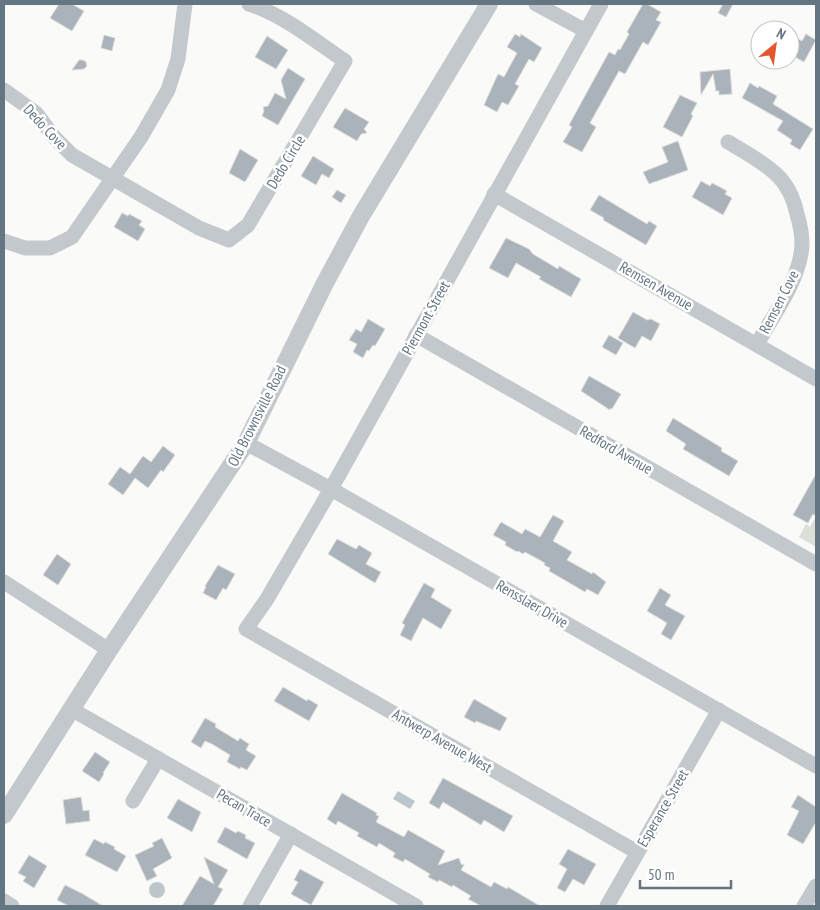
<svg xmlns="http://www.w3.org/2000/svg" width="820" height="910" font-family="'PT Sans Narrow',sans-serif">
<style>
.green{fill:#dadfd7}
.water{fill:#bbc7cb}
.building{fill:#aab3b9;stroke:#dcdcda}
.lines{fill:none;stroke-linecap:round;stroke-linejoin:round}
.minor{stroke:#c3c8cc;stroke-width:15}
.tertiary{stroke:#c3c8cc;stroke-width:18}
.labels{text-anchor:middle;stroke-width:5;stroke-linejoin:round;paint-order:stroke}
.street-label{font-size:15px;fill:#657683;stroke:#fff}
</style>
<rect width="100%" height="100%" fill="#fafaf8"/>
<polygon class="green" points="816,516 816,546 814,546 799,537 806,524 810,527"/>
<g class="water">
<polygon points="398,791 415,801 410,809 393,799"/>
<circle cx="157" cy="890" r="8"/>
</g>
<g class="building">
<polygon points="59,4 72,4 84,11 72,31 50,18"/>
<polygon points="643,4 647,4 661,12 656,20 661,22 648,45 643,42 625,74 619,71 590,123 596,127 582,152 563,142 572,127 569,125 609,52 615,55 618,49 620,50 629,34 627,32"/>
<polygon points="723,4 733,4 726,17 718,13"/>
<polygon points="515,34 520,37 521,34 542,48 534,62 529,59 515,84 519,86 508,105 502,102 497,112 484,105 498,74 504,77 517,53 507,47"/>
<polygon points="790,34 802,41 806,34 816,40 804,62 790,54"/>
<polygon points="104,35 115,38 112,51 101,48"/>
<polygon points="267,36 288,50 276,69 255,57"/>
<polygon points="79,60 83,60 86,62 87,66 84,69 72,70"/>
<polygon points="288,68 305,79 278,125 262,116 264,111 263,107 268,106 275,93 286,99 281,80"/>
<polygon points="730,69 732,94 719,95 719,91 716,91 713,74 701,95 700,72"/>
<polygon points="750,83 758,88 759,86 777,96 773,104 813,129 800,150 790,144 792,140 777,130 783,121 742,98"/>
<polygon points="680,95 697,103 691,114 693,116 682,137 663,127"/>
<polygon points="345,108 369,122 364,129 367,133 361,134 357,141 333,127"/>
<polygon points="678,141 688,170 649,184 643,172 668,162 662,147"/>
<polygon points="240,149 258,160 245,182 229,173"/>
<polygon points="313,156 334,169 329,178 322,174 316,185 301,176"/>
<polygon points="701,181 710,186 712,183 718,186 727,191 725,194 732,198 723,215 692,197"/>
<polygon points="337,190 346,195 341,203 332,197"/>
<polygon points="599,195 647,224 649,221 657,226 646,245 603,220 604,218 590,210"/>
<polygon points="122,213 128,216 129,214 142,221 139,225 145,229 138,241 114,227"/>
<polygon points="506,238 529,249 533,254 558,269 559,266 581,279 571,297 539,279 541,277 516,263 508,278 489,268"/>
<polygon points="633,312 647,320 651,319 660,324 651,341 642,336 635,348 618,338"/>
<polygon points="368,319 385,329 375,346 373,345 369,351 367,350 363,358 353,352 357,344 349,340 356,329 361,332"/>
<polygon points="609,335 623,343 616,355 602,347"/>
<polygon points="589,376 621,394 612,409 611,408 610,410 581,391"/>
<polygon points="673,418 722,448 721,451 738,461 729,476 683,449 686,444 666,431"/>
<polygon points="163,446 175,455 163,472 161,470 148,488 135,478 123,495 108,484 120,467 130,474 143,456 151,462"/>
<polygon points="816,474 816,516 813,514 808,523 793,515"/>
<polygon points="553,515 564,521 553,541 572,552 567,560 592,574 593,572 606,582 598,595 587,589 585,592 549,571 550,568 544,565 545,563 525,552 523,554 518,551 517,552 505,545 506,542 493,535 501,522 522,534 525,529 540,537"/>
<polygon points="337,539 356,549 359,545 372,553 366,564 381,572 375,583 328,554"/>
<polygon points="57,554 71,564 58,585 43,575"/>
<polygon points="218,565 235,574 226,590 223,588 216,600 203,593 206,587 205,586"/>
<polygon points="424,583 435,589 431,597 452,610 441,629 423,618 411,641 400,635 405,625 402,623"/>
<polygon points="660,588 671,595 665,605 685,616 671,640 661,634 667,623 647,611"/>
<polygon points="283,687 307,701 308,699 318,705 309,721 274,701"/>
<polygon points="474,699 507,718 500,731 476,721 475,723 464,717"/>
<polygon points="205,718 216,724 215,727 238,741 240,738 249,744 246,750 256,756 247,770 241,767 240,769 227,762 230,755 212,744 205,741 201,748 191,742"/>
<polygon points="95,752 110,762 103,773 104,774 99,782 82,771"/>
<polygon points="443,778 513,816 504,832 484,820 481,825 443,802 439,809 429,803"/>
<polygon points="342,793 377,813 376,815 379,816 376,822 404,837 408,830 445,851 438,865 459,858 461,864 464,865 461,870 491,887 494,882 507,889 508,887 540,906 481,906 468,899 471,896 453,885 452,887 439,880 438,882 428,877 430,874 405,859 403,862 393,857 395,853 379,843 377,847 357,836 359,833 338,821 336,825 327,819"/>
<polygon points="798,795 816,807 816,822 803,844 787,835 799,811 791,807"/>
<polygon points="81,797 83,811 89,810 90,821 66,824 63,800"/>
<polygon points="178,799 201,812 192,832 167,818"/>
<polygon points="225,827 236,833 238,831 246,835 245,838 255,843 247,859 217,842"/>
<polygon points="162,838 172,858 153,869 157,876 147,881 135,855 154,846 152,843"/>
<polygon points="94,839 104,844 105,842 115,847 114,849 126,856 117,872 85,855"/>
<polygon points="568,849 596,864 584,885 573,879 565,892 557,888 567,869 559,864"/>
<polygon points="29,855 47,866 34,888 23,881 26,877 18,873"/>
<polygon points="204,857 228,870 218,887 223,889 213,906 182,906 200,876 214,884"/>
<polygon points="300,869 324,882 311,905 291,894 298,882 294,880"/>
<polygon points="65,885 83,894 103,906 69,906 57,900"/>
</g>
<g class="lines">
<g class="minor">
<polyline points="536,4 586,31"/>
<polyline points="601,4 331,489 267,599 246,629 637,852"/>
<path d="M4 90 36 113 54 137 72 155 199 228 229 240 248 225 345 61C315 41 284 15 249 4"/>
<path d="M728 142C745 152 762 161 776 174 787 184 794 200 797 214 800 224 802 234 802 244 801 278 773 316 757 344"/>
<polyline points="494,194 816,379"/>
<polyline points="4,241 25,248 50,248 72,237 141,137 168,90 178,59 185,4"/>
<polyline points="416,335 816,564"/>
<polyline points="246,443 331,489 816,766"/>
<polyline points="4,582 109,650"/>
<polyline points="71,709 416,906"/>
<polyline points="133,801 158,759"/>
<polyline points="4,901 12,906"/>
<polyline points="250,906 291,834"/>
<polyline points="607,906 719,710"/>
<polyline points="804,906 816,886"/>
</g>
<polyline class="tertiary" points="4,815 109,650 246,443 325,283 361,216 489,4"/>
</g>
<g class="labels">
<g class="street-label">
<text transform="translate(45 127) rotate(47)" y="5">Dedo Cove</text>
<text transform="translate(286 162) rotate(-59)" y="5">Dedo Circle</text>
<text transform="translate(656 286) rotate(30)" y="5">Remsen Avenue</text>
<text transform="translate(779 302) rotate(-63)" y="5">Remsen Cove</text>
<text transform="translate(426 318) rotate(-61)" y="5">Piermont Street</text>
<text transform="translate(257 416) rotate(-63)" y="5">Old Brownsville Road</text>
<text transform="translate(616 450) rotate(30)" y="5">Redford Avenue</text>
<text transform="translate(532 604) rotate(30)" y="5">Rensslaer Drive</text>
<text transform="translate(442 741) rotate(30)" y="5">Antwerp Avenue West</text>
<text transform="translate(244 808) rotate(30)" y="5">Pecan Trace</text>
<text transform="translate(663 808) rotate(-60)" y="5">Esperance Street</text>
</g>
</g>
<rect width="820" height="910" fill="none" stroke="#657683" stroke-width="10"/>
<g transform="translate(775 45) rotate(29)"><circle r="24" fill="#ffffff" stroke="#c1c8cd"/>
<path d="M0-4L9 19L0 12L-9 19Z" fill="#e4572e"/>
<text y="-8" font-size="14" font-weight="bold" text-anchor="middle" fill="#657683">N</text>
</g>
<path d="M640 880v8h91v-8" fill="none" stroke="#657683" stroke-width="2.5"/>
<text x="648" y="880" font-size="15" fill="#657683" stroke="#ffffff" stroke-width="4" paint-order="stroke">50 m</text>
</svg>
